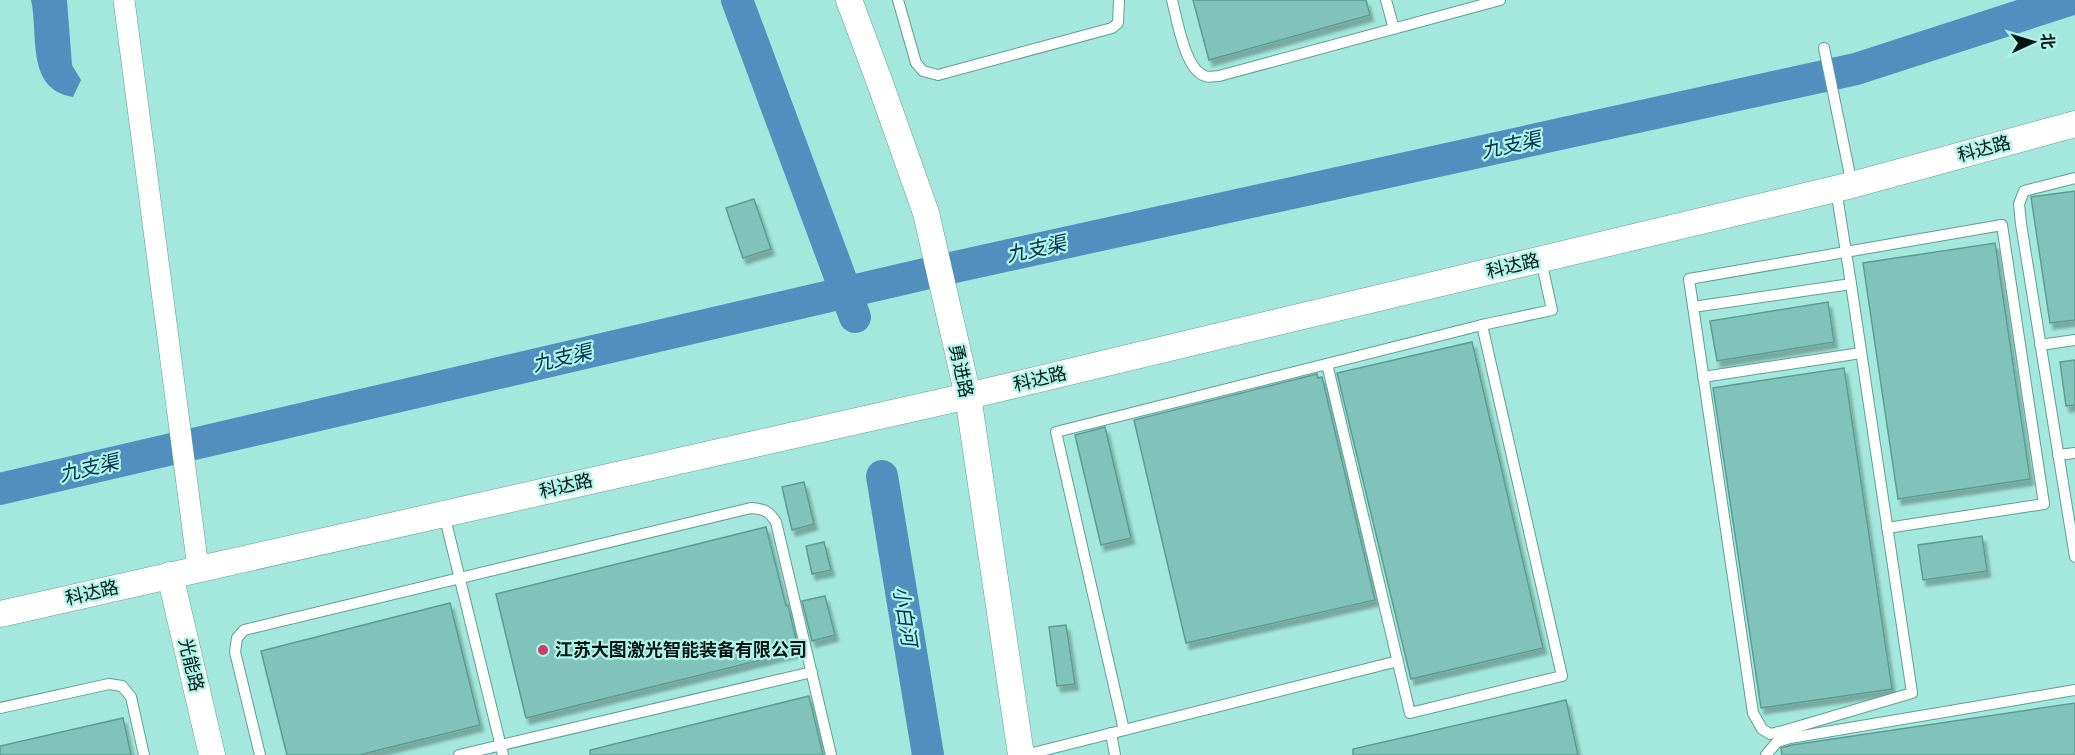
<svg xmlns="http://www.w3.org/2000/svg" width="2075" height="755" font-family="Helvetica,'Noto Sans SC',sans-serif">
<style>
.water{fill:#528fbf}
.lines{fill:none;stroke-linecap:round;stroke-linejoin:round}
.river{stroke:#528fbf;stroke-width:32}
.building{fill:#81c3ba;stroke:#5b9d93;stroke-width:1.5;filter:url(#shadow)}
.service-casing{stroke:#5fa097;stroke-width:12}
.minor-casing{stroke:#5fa097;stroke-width:22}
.tertiary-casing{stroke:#5fa097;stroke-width:27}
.service{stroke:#fff;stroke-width:10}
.minor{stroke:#fff;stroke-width:21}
.tertiary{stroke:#fff;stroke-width:26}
.poi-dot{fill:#c93c6c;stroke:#b0f4e9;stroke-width:2}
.labels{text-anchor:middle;stroke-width:4.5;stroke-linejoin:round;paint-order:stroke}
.street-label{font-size:18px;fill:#001411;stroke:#b0f4e9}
.poi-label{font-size:18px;font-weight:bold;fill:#001411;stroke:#b0f4e9;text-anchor:start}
.water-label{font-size:20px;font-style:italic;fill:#002f4f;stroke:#b0f4e9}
</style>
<defs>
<filter id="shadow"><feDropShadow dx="3.5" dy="6" stdDeviation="1.5" flood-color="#0004"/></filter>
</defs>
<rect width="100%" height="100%" fill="#a4e7dc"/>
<path class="water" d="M31 0H67L72 65 81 80 73 97C25 89 39 35 31 0Z"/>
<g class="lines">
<g class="river">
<polyline points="737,0 855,317"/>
<polyline points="882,476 928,755"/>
<polyline points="0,489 955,267 1856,69 2069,0"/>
</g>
</g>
<g class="building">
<polygon points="1193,0 1366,0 1370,15 1209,60"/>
<polygon points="2075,191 2075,320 2050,323 2031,197"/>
<polygon points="754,199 771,249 743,258 726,208"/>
<polygon points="1995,243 2030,479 1898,499 1863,263"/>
<polygon points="1828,302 1834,342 1717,361 1710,321"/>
<polygon points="1472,342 1543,648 1411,679 1337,373"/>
<polygon points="2075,360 2075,405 2066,406 2060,362"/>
<polygon points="1844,368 1892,689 1761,708 1713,388"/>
<polygon points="1317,374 1318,378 1322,377 1375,600 1186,643 1134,420"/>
<polygon points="1105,427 1131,538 1101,545 1075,435"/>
<polygon points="804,482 814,524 792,530 782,487"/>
<polygon points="766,527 786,606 788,605 797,644 795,645 797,651 526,718 496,594"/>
<polygon points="1982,536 1987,571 1923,580 1918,545"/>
<polygon points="824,542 831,570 812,574 806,546"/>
<polygon points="825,596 835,635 812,641 802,601"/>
<polygon points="450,603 480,725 359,755 287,755 261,651"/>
<polygon points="1066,625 1075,684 1057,686 1049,627"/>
<polygon points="809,696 823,755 590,755 590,750"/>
<polygon points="1566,700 1578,755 1353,755 1353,749"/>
<polygon points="2075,703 2075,755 1782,755 1781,748 1792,745"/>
<polygon points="123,718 131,755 0,755 0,746"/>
</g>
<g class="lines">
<g class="service-casing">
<g id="service">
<polyline points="898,0 916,63 923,71 938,75 1112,28 1118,23 1119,0"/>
<path d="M1172 0C1177 19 1185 70 1205 76 1209 78 1215 76 1219 76L1500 0"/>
<polyline points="1386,0 1394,29"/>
<polyline points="1824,48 1852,185"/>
<polyline points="2075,178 2024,191 2019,204 2021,224 2075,557"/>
<polyline points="1836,189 1851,284 1912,693 1783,731 1770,734 1762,729 1753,713 1689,279 2002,225 2044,504 1887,528"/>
<polyline points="1693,307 1851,284"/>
<polyline points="1482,325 1552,310 1541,260"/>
<polyline points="2040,345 2075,340"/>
<polyline points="1703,377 1861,353"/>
<polyline points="2058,455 2075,453"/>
<polyline points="444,514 503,755"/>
<polyline points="0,708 109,684 122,686 131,697 144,755"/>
<polyline points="1124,730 1056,432 1482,325 1562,676 1410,713 1327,364"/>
<polyline points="1111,733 1115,755"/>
<path d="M260 755 235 652 237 638 244 630 751 508C764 509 769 511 776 522L831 755"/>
<polyline points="459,755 812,672"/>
<polyline points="1025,755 1398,661"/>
<polyline points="1766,755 1777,742 1790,738 2075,690"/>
</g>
</g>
<g class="minor-casing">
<polyline id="minor" points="124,0 198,568"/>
</g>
<g class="tertiary-casing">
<g id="tertiary">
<polyline points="849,0 880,83 926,213 968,396 1021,755"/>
<polyline points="170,575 212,755"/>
<polyline points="0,614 968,396 1852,185 2075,124"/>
</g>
</g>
<use href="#service" class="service"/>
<use href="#minor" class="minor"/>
<use href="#tertiary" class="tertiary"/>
</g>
<circle class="poi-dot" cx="543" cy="650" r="6"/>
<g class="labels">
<g class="street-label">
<text transform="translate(1984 149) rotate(-15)" y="6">科达路</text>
<text transform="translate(1513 266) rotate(-13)" y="6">科达路</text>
<text transform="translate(961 371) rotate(78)" y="6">勇进路</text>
<text transform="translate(1040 379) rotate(-13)" y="6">科达路</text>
<text transform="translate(566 486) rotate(-13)" y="6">科达路</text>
<text transform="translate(92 593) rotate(-13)" y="6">科达路</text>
<text transform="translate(191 665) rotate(77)" y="6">光能路</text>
</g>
<g class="poi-label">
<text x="555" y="656">江苏大图激光智能装备有限公司</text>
</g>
<g class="water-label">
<text transform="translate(1511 145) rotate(-12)" y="7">九支渠</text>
<text transform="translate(1036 249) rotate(-12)" y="7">九支渠</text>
<text transform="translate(562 358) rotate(-13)" y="7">九支渠</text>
<text transform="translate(89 468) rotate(-13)" y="7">九支渠</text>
<text transform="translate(905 616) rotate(81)" y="7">小白河</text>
</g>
</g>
<g transform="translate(2033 42) rotate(86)" stroke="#b0f4e9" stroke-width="4.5" paint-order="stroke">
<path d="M0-4.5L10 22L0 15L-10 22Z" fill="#001411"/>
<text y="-9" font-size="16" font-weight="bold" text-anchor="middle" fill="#001411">北</text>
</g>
</svg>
